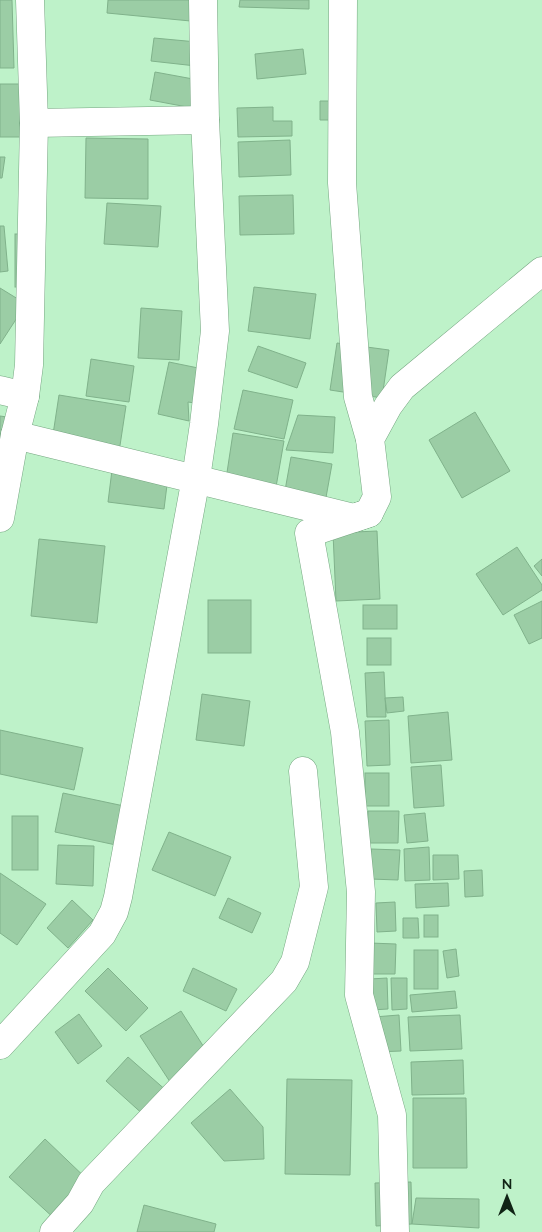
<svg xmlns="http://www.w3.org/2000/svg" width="542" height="1232" font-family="Mulish,sans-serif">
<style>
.building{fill:#9bcda5;stroke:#80b28b}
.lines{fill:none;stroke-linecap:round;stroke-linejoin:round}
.minor-casing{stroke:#75a680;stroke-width:29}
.minor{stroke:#fff;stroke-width:28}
</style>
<rect width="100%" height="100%" fill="#bef2c9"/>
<g class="building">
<polygon points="0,0 12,0 14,68 0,68"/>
<polygon points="108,0 203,0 201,22 107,13"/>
<polygon points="240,0 309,0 309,9 239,7"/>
<polygon points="154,38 208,43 205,67 151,61"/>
<polygon points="303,49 306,74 257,79 255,54"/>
<polygon points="155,72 204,81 198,109 150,100"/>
<polygon points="0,84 20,84 21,137 0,137"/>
<polygon points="320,101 336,101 337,120 320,120"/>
<polygon points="273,107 273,121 292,121 292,136 238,137 237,108"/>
<polygon points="86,138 148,139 148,199 85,198"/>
<polygon points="290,140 291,175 239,177 238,142"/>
<polygon points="0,157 5,157 2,178 0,178"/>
<polygon points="293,195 294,234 240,235 239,196"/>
<polygon points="107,203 161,206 158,247 104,244"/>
<polygon points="0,226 4,226 8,271 0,272"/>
<rect x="15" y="234" width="9" height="53"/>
<polygon points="254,287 316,294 310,339 248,331"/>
<polygon points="0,288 26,304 0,344"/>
<polygon points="141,308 182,311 179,360 138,358"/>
<polygon points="337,343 389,350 382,398 330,390"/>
<polygon points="258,346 306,363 297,388 248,371"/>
<polygon points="91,359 134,366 129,402 86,396"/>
<polygon points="169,362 208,370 201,404 188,402 189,421 158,414"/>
<polygon points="243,390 293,400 284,439 234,429"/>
<polygon points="59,395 126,406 119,452 52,441"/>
<polygon points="475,412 510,471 462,498 429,440"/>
<polygon points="298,415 335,417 333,453 286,450"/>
<polygon points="0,416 7,417 0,470"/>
<polygon points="233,433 284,441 276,487 226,479"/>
<polygon points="291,457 332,464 325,503 284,496"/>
<polygon points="112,470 168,477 164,509 108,502"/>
<polygon points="377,531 380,599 336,601 333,533"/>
<polygon points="39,539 105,546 97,623 31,616"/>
<polygon points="517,547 542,585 542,590 503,615 476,574"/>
<polygon points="542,559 542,576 534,566"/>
<rect x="208" y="600" width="43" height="53"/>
<polygon points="542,601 542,638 529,644 514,615"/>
<rect x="363" y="605" width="34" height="24"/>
<rect x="367" y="638" width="24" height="27"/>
<polygon points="384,672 386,717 367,717 365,673"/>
<polygon points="202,694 250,701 244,746 196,740"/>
<polygon points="403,697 404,711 387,713 385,698"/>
<polygon points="448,712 452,760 411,763 408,716"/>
<polygon points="389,720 390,765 367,766 365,721"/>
<polygon points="0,730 83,748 74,790 0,774"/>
<polygon points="441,765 444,806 414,808 411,767"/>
<rect x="365" y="773" width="24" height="33"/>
<polygon points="63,793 124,806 116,845 55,832"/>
<polygon points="368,811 399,811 398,843 367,843"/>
<polygon points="425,813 428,841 407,843 404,815"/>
<rect x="12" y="816" width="26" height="54"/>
<polygon points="169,832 231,857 215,896 152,870"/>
<polygon points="58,845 94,846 93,886 56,884"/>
<polygon points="429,847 430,880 405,881 404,849"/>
<polygon points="371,849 400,850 398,880 370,879"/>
<polygon points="433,855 458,855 459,879 433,880"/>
<polygon points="482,870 483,896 465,897 464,871"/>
<polygon points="0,873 46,904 17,945 0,933"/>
<polygon points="448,883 449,906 416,908 415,884"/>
<polygon points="228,898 261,913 252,933 219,918"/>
<polygon points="72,900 93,920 68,948 47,928"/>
<polygon points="395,902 396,931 377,932 376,903"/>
<rect x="424" y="915" width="14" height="22"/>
<polygon points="403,918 418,918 419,938 403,938"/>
<polygon points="370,943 396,944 395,974 369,974"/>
<polygon points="456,949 459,976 447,978 443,951"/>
<rect x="414" y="950" width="24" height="39"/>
<polygon points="108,968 148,1008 126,1031 85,991"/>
<polygon points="193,968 237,989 226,1011 183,991"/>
<polygon points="387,978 388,1009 371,1010 370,979"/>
<polygon points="391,978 407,978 407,1009 392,1010"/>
<polygon points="455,991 457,1008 412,1012 410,995"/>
<polygon points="181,1011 214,1063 174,1088 140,1036"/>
<polygon points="79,1014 102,1046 78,1064 55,1032"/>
<polygon points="399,1015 401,1051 376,1052 374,1017"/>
<polygon points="460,1015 462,1049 410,1051 408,1017"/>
<polygon points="128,1057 168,1092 146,1117 106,1081"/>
<polygon points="463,1060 464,1094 412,1095 411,1062"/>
<polygon points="287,1079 352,1080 350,1175 285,1174"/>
<polygon points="230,1089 263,1127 264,1159 224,1161 191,1123"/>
<polygon points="413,1098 466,1098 467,1168 413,1168"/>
<polygon points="45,1139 91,1183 56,1220 9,1177"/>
<polygon points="411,1182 412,1224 376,1226 375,1183"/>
<polygon points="416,1198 479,1199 479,1228 412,1224"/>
<polygon points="144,1205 216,1224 214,1232 137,1232"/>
</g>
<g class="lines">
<g class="minor-casing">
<g id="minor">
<polyline points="343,0 342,183 358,397 370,439"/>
<polyline points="34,123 205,120"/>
<polyline points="0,390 25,396"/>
<polyline points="15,435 354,518 369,513 377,497 370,439 388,406 402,387 542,271"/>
<polyline points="369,513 309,533 345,732 361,892 359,995 392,1115 395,1232"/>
<polyline points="0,518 15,435 25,396 29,365 34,123 30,0"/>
<polyline points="0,1045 102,934 114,912 118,897 196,478 204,424 215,331 205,120 203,0"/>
<polyline points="54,1232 80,1203 91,1183 284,981 295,962 314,887 303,771"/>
</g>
</g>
<use href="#minor" class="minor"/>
</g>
<g transform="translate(507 1197)" stroke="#bef2c9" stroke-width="4" paint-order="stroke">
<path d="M0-4L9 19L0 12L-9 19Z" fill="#102415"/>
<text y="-8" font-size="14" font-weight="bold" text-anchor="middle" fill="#102415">N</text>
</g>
</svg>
